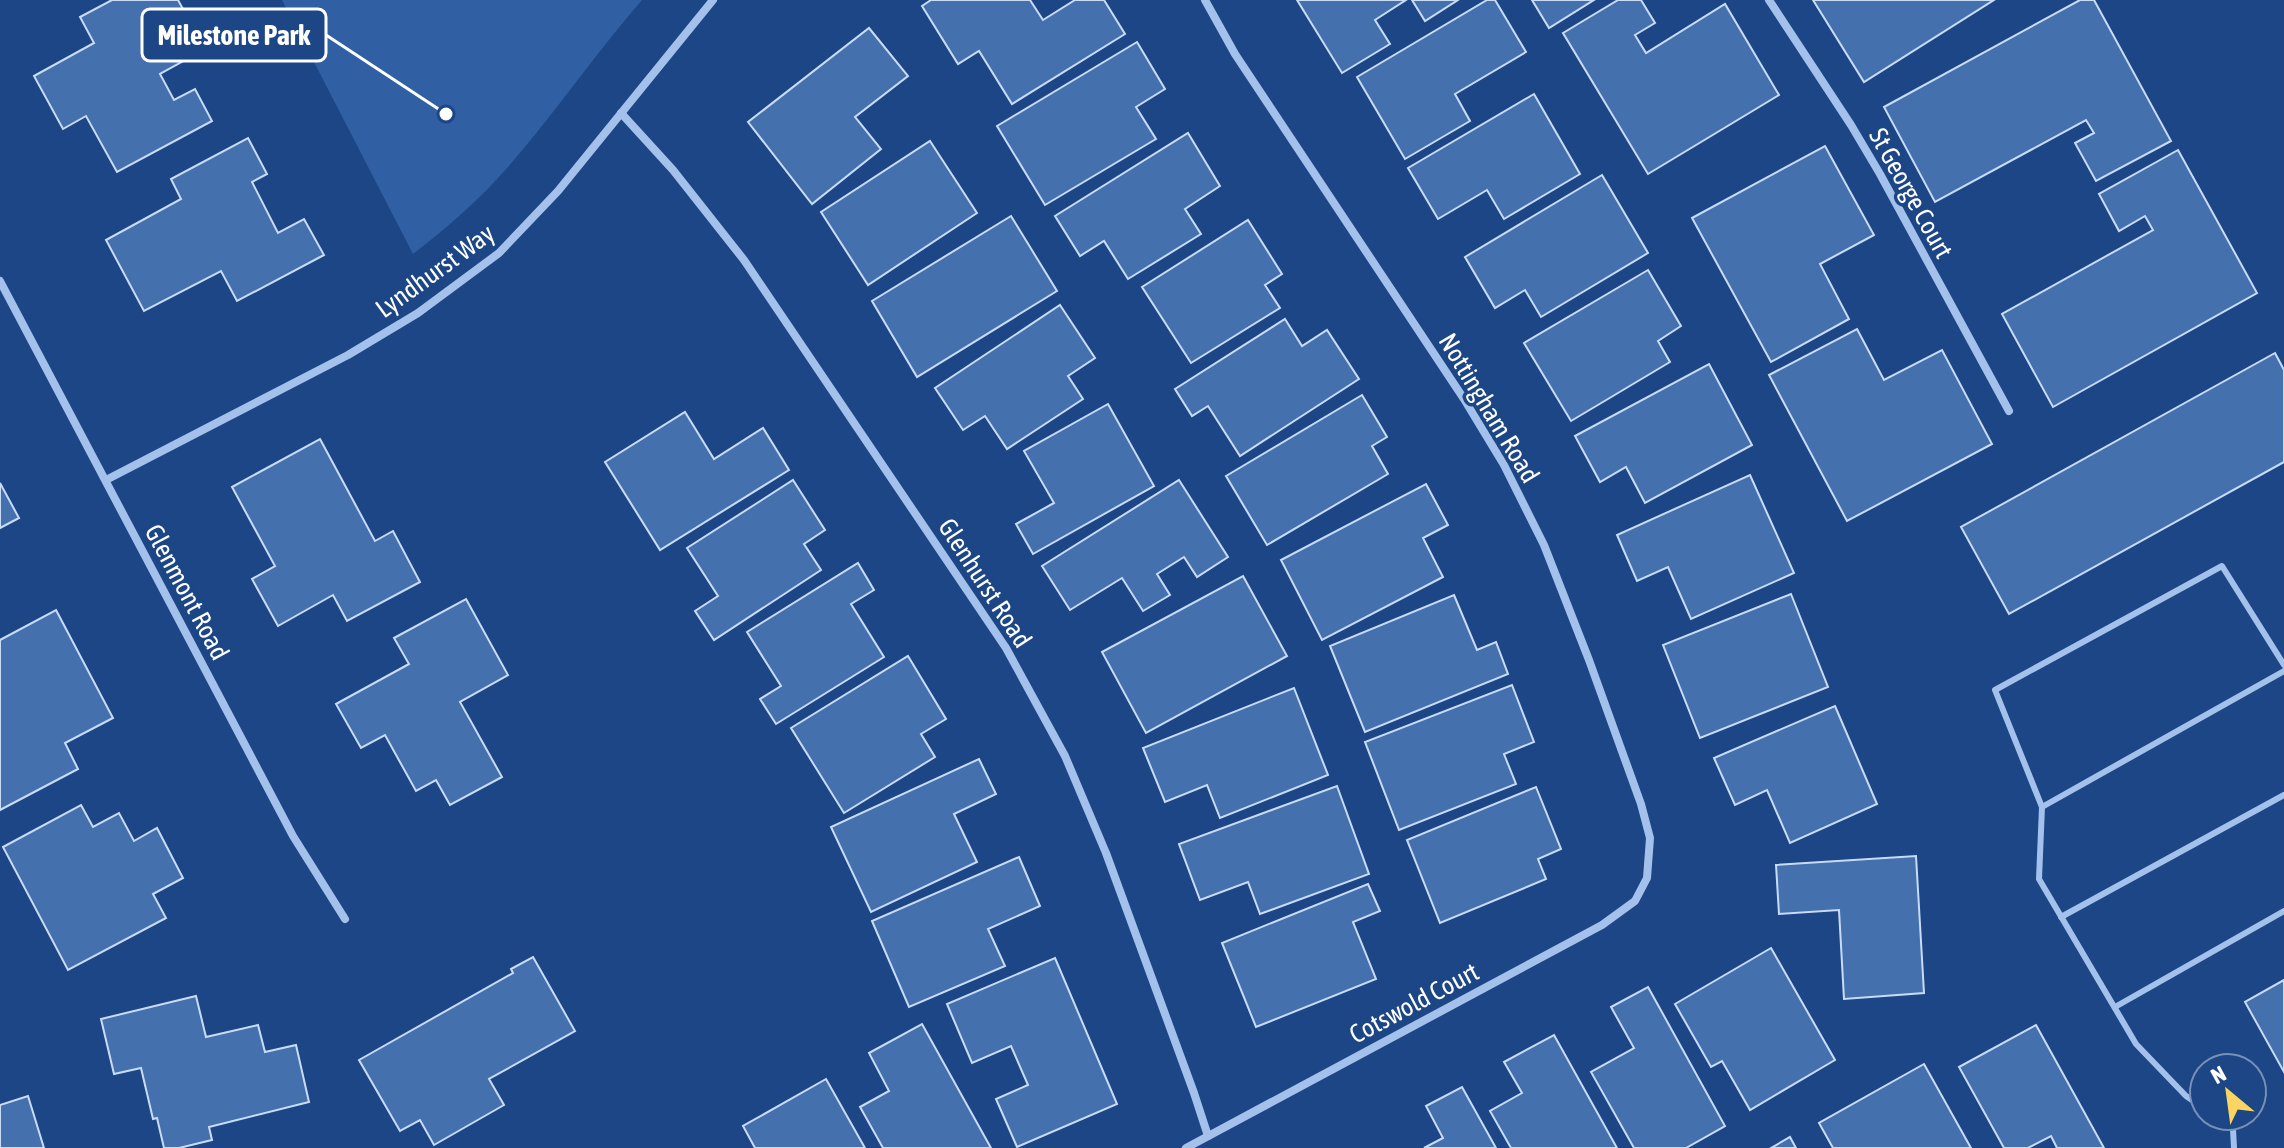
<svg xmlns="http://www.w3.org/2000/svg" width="2284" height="1148" font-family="'Asap Condensed',sans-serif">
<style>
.green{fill:#305fa3}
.building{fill:#4570ae;stroke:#c8dcf8;stroke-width:2}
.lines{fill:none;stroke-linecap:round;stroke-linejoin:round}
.service{stroke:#a4c1eb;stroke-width:6}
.minor{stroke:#a4c1eb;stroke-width:8}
.labels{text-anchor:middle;stroke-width:7;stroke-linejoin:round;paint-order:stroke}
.street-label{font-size:26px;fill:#fff;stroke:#1c4685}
.leader{fill:none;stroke:#fff;stroke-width:3}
.callout-dot{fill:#fff;stroke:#1c4685;stroke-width:3}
.callout{fill:#1c4685;stroke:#fff;stroke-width:3}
.callout-label{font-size:28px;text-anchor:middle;font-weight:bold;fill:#fff}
</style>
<rect width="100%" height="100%" fill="#1c4685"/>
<path class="green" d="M282 0H642C595 54 555 113 508 167 480 199 447 228 413 254Z"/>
<g class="building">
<polygon points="112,0 178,0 205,49 160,74 174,100 195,89 212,121 117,172 86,116 63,129 34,76 94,43 80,17"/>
<polygon points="931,0 1030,0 1043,20 1075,0 1104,0 1125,34 1012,104 979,51 958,64 922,6"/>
<polygon points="1297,0 1406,0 1375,20 1390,44 1342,73"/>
<polygon points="1412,0 1458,0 1425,21"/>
<polygon points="1487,0 1495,0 1526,52 1455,94 1470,121 1405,159 1357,77"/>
<polygon points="1532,0 1594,0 1549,28"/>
<polygon points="1618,0 1641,0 1655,23 1635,35 1646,53 1725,4 1779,95 1648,174 1563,33"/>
<polygon points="1813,0 1994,0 1864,82"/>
<polygon points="2080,0 2094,0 2171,141 2096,181 2075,143 2094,133 2086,120 1935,202 1884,107"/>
<polygon points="869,28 908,76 855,117 881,149 812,204 748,122"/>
<polygon points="1137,42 1165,89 1136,107 1156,139 1045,205 997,126"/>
<polygon points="1534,94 1580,174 1504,219 1487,190 1438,219 1408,168"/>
<polygon points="1188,133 1220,186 1185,209 1201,234 1128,279 1104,241 1080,256 1055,216"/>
<polygon points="248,138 267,174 252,182 278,233 304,219 324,255 237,301 221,271 144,311 106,240 181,199 171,179"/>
<polygon points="930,141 977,213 868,285 821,212"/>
<polygon points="1825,146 1874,235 1820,264 1849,319 1771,362 1692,218"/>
<polygon points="2178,150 2257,293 2053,407 2002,314 2153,230 2145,216 2119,231 2099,194"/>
<polygon points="1602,175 1648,253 1541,317 1525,290 1495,308 1465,257"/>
<polygon points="1011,216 1057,291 917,377 872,301"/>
<polygon points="1248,220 1282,274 1265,285 1280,308 1191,363 1142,287"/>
<polygon points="1648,270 1681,326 1658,341 1670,362 1571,421 1524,343"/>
<polygon points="1060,305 1095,358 1068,376 1083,399 1007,449 985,416 963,430 935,388"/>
<polygon points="1285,319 1302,346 1327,330 1359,379 1240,456 1208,406 1192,416 1175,389"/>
<polygon points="1857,329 1884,380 1942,350 1992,444 1847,521 1769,375"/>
<polygon points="2275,353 2284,370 2284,462 2009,614 1961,527"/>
<polygon points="1709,364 1752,445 1645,503 1626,467 1600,482 1575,436"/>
<polygon points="1362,395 1387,437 1372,446 1388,474 1267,545 1226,476"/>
<polygon points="1108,404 1154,486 1033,554 1016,524 1054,503 1024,451"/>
<polygon points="685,412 714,459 763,428 789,470 660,550 605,462"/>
<polygon points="320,439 375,541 393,531 420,582 347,621 333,595 278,626 252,579 275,566 232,487"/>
<polygon points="1750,475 1794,573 1691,619 1668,567 1637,581 1617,535"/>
<polygon points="793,480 825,530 804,544 821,570 714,640 695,611 718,596 687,548"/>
<polygon points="1179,480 1228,557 1197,577 1184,557 1157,574 1170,595 1143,611 1122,578 1070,610 1042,566"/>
<polygon points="0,483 19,518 0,528"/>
<polygon points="1426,484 1448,525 1423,538 1443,577 1322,640 1281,560"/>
<polygon points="858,563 874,590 851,604 884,657 776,724 760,699 781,686 747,632"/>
<polygon points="1243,576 1287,656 1146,733 1102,652"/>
<polygon points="1791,594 1828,687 1700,738 1663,645"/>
<polygon points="1454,595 1477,650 1496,642 1508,674 1365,732 1330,646"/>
<polygon points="466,599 508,675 460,702 502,777 450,805 436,780 416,791 385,735 361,748 336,704 409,664 394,638"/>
<polygon points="56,610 113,718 65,743 78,769 0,810 0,640"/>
<polygon points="908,656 946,719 921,734 935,757 844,813 791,728"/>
<polygon points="1512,685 1534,742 1504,754 1516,784 1399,830 1365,742"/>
<polygon points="1294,688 1328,775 1220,818 1207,785 1165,802 1143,748"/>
<polygon points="1835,706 1877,804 1790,843 1767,790 1735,805 1714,758"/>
<polygon points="979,759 996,794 954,814 977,862 871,912 831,827"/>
<polygon points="1337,786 1369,874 1260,914 1248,882 1200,900 1179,844"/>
<polygon points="1536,787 1561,849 1538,859 1546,879 1440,923 1407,840"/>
<polygon points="81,805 93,827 119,813 134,841 157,828 183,878 153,894 166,918 68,970 3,847"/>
<polygon points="1916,856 1924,993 1844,999 1839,910 1779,914 1776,865"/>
<polygon points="1019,857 1040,906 988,929 1005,966 909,1007 872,921"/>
<polygon points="1368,884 1380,911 1353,922 1376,979 1256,1027 1222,943"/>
<polygon points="1771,948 1835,1060 1750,1110 1722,1061 1711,1067 1675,1004"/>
<polygon points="533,957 575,1031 489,1079 504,1105 434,1145 420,1120 400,1131 359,1060 513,973 511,969"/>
<polygon points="1055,958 1117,1104 1017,1147 996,1099 1028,1085 1011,1046 972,1063 947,1004"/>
<polygon points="2284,980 2284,1072 2245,1002"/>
<polygon points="1648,987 1725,1126 1686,1148 1634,1148 1591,1072 1634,1048 1611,1007"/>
<polygon points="196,996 206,1037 258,1025 265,1052 296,1045 309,1102 209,1127 212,1140 179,1148 164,1148 157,1118 153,1119 141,1068 114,1074 101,1019"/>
<polygon points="922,1024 991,1148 883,1148 860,1107 889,1091 869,1053"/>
<polygon points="2036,1025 2104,1148 2057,1148 2051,1136 2028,1148 2004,1148 1959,1067"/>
<polygon points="1554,1035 1617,1148 1511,1148 1490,1111 1522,1093 1504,1062"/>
<polygon points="1924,1064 1971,1148 1833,1148 1819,1123"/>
<polygon points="826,1079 865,1148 755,1148 743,1126"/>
<polygon points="1462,1087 1496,1148 1424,1148 1443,1138 1426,1106"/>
<polygon points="28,1096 44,1148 0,1148 0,1105"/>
<polygon points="1790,1137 1796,1148 1771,1148"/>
</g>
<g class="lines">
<g class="service">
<polyline points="2042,807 2284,671"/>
<polyline points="2061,917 2284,795"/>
<polyline points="2115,1007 2284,911"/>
<polyline points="2204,1108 2186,1096 2136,1044 2039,879 2042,807 1995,690 2222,566 2284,665"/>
<polyline points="2215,1116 2233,1129 2234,1148"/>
</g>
<g class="minor">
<polyline points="1769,0 1851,125 1880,174 2009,411"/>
<polyline points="621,113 673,170 744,260 1006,648 1065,756 1106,853 1194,1093 1208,1136"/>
<polyline points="0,281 293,836 345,919"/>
<polyline points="106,480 348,355 418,313 499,253 558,191 713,0"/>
<polyline points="1186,1148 1602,925 1635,901 1647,878 1650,838 1641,804 1589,660 1544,545 1504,465 1464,399 1235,54 1205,0"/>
</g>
</g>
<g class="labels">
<g class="street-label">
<text transform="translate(1911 193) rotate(61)" y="9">St George Court</text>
<text transform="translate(435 271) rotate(-36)" y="9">Lyndhurst Way</text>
<text transform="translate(1489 408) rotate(59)" y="9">Nottingham Road</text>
<text transform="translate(985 583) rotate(57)" y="9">Glenhurst Road</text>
<text transform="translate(187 592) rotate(62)" y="9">Glenmont Road</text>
<text transform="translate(1414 1003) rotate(-28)" y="9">Cotswold Court</text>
</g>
</g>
<path class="leader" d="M446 114L326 35"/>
<circle class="callout-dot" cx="446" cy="114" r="8"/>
<rect class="callout" x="142" y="9" width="184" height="52" rx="8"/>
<g class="callout-label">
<text x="234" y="45">Milestone Park</text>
</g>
<g transform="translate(2228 1092) rotate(331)"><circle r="38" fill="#1c4685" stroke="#7790b6" stroke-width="2"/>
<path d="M0-6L14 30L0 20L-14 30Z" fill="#fbd561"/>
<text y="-12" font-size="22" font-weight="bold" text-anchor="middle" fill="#ffffff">N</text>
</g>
</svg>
